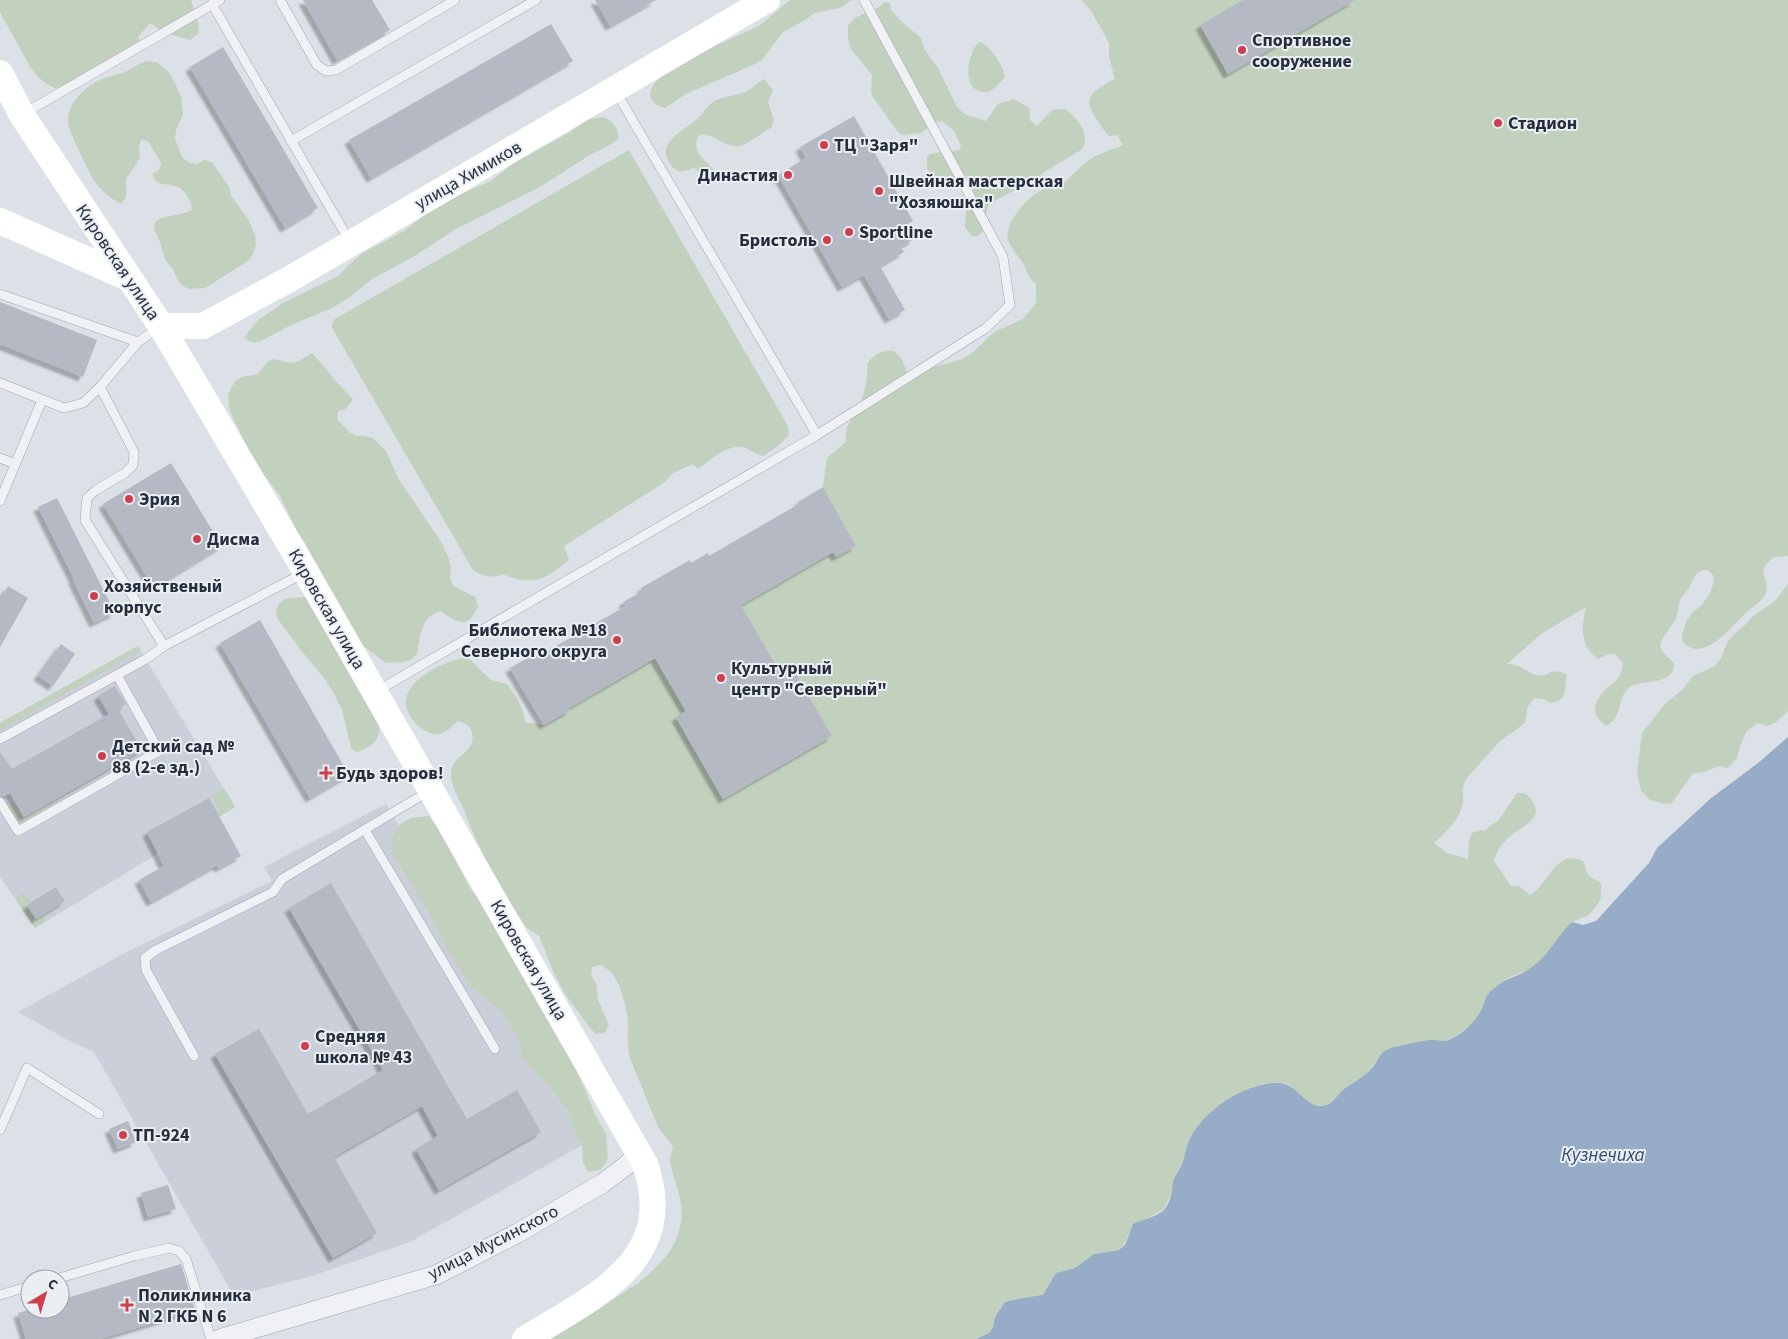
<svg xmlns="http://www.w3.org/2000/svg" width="1788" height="1339" font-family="'Source Sans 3',sans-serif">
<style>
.built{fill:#cacfd9}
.green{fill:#c1d1bd}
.water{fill:#96acc7}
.building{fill:#b4b9c3;filter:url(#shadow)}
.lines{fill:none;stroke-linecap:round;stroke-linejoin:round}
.lane-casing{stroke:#a2a7b1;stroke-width:10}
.street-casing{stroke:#a2a7b1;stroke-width:20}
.lane{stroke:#eff1f5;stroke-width:9}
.street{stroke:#eff1f5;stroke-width:19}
.secondary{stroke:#fff;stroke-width:26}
.poi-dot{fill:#ce3f4d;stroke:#ebeff4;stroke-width:2}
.labels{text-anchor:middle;stroke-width:4;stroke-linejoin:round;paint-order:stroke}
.poi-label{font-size:18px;font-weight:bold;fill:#262d3d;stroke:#ebeff4;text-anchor:start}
.street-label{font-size:18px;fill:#262d3d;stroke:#ebeff4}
.water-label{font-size:19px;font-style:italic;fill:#304a71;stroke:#ebeff4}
</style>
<defs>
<filter id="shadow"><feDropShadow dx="-4.5" dy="4.5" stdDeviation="1" flood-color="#0004"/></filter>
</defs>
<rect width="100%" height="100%" fill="#dce0e7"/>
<g class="built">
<polygon points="138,646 235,807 35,928 0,877 0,723"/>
<polygon points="386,804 586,1143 410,1242 312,1276 234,1296 94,1052 68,1040 18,1012 123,954 272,881 264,867"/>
</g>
<g class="green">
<path d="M0 0H191L199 25 198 34 190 40 165 33 150 23 138 37 142 43 58 89C46 85 38 78 31 68L0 12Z"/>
<path d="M790 0H852L840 8 814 13 807 19 783 32 762 60 755 64 686 94 665 108C644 103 648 87 662 76L706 50 759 26Z"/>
<path d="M1081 0H1788V556L1774 557C1752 574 1773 579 1765 595 1760 604 1751 607 1745 614 1730 628 1702 665 1682 641V635L1687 620 1693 612 1702 605 1711 591 1714 581 1713 575 1709 571 1704 570 1698 572 1694 577 1689 588 1680 600 1676 619 1663 638 1660 645 1662 651 1674 663C1675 687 1640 679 1630 687 1615 698 1626 714 1606 726 1588 712 1595 700 1609 686 1613 683 1618 680 1620 675 1622 672 1622 667 1623 663L1615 654H1609L1598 659C1585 649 1582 639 1583 623 1584 618 1584 612 1586 607L1541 634 1507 664C1524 664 1525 673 1537 675 1550 678 1550 665 1567 675 1563 690 1570 699 1551 703L1543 699 1535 698C1526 705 1527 712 1525 723L1500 741 1466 779C1460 791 1465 797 1462 807 1458 821 1444 834 1434 843L1447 853 1468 859 1469 841 1472 833 1480 830 1485 831 1491 825 1498 821 1517 793H1525C1551 817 1524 824 1508 838 1501 845 1496 852 1494 861L1511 886H1519L1530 895C1548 885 1556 848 1583 861L1588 875 1601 883V897L1598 904 1589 915 1572 922 1547 954 1530 969 1508 978 1495 987 1485 999 1479 1014 1470 1026 1450 1040 1442 1042 1425 1041 1410 1045H1401L1385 1051 1365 1075 1346 1087 1330 1104 1323 1106 1315 1105 1308 1101 1288 1084 1279 1082 1262 1084 1223 1102 1206 1118 1191 1137 1183 1161 1176 1174 1170 1196 1164 1209 1148 1218 1130 1231 1124 1245 1119 1250 1094 1254 1075 1268 1056 1273 1043 1296 1023 1298 1005 1302 995 1317 993 1327 989 1333 976 1339H550L634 1286C663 1264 688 1239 680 1199 678 1187 673 1177 671 1165 669 1160 672 1152 673 1146L658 1127 630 1058C627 1046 628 1035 628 1023 627 1010 624 999 620 988 615 976 612 971 601 965L592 967 591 976 596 983 598 1000 609 1025 605 1033 596 1034 591 1029 565 994 554 973 539 936 526 927 522 921C516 911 509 902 503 892 487 865 475 838 464 810 460 800 454 792 452 782 451 777 450 771 452 767 458 753 476 751 472 732 470 725 465 723 458 721 453 725 448 731 443 733 426 740 403 715 406 699 410 677 447 660 467 657L491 680 507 684 517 698 524 714 525 722 544 725 570 710 569 708 655 658 686 711 676 718 723 799 832 736 795 672 784 679 741 605 833 552 836 557 856 546 823 487 827 458 846 442C844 424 852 421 859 406 865 393 868 378 867 364 875 354 881 350 894 351L902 360 907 372 918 376 926 369 960 360 971 354 994 332 1023 319 1036 303V284C1028 278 1027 270 1022 262 1017 254 1010 248 1008 239 1004 223 1027 198 1040 191 1047 187 1057 188 1062 184 1070 178 1077 170 1085 163 1094 155 1111 150 1123 145L1117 135 1109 136C1105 132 1102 128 1099 123 1090 109 1082 98 1101 87 1106 84 1109 81 1115 79L1109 57V43L1090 9Z"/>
<path d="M885 2 890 3 891 10 902 22 921 38 925 50 938 68 956 105C966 119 972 115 986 121L998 104 1014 99 1029 108 1030 120 1037 126 1052 110 1065 109C1077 118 1093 136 1081 150L1044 172 1040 176C1033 180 991 202 989 205 982 216 991 226 978 236H972L965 227C965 220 966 212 968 206 972 195 980 180 964 175L954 180 943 182 934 177 927 169V158L930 154 936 153 959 150 961 146 954 131 942 121 936 122 921 133 902 135 898 132 873 97 871 92 872 75 850 48 848 37V26L854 18 876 9Z"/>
<path d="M979 42C989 43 1004 67 1005 77 1000 82 996 88 990 91 987 93 983 92 979 91 962 86 968 52 979 42Z"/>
<path d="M149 61 157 62 170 73 181 96 183 114 176 130 175 139 182 157 189 163 197 164 204 160 212 162 229 187 231 196 248 219 255 235 256 245 253 254 248 261 205 288 188 289 182 285 177 279 174 271 165 259 160 242 154 228 156 221C167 214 180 216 192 210 191 198 184 187 171 185 166 184 160 185 156 181 155 180 153 176 152 174L159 170 161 163 148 141 141 140 139 148 140 158 126 179V197L121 204C98 191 92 179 81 155 77 146 72 137 69 127 64 107 83 88 100 80 108 76 117 75 125 72 135 68 137 63 149 61Z"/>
<path d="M764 79 773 90 768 102 774 120 772 127C764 132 748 144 740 146 723 149 711 129 698 136 691 156 707 159 717 174L716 180 711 183 694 168C684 171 678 175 671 165 654 143 684 131 697 119 703 114 706 107 713 102 723 96 735 96 745 92 753 89 757 82 764 79Z"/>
<path d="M604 117C614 122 617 127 619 138L613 143 590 155 538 188 456 229 413 257 372 279 350 297 332 308 291 325 259 342H251L244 338 258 320 283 303 338 276 350 264 363 253 404 231 427 213 461 194 491 181 515 162 569 133 588 119Z"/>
<path d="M629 150 785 421 788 427 789 435 778 446 763 456C755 454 749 448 741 447 726 445 710 461 698 469L693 464 673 473 665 482 564 546 569 560C561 566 551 575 542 578 530 582 514 580 503 574 493 579 483 576 473 570L331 326 335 319Z"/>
<path d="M312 353C326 368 338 385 353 399L346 409 338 411 337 419 349 432 356 436H364L373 438 386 451 399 480 442 543 449 559 451 568 450 577 453 586 475 597 478 606C469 629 458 624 441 611 421 616 420 636 417 654L411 660 403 662 386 663 354 639 307 546 298 533 280 496 253 460 229 409 228 395 235 381 242 377 258 374 267 362 274 359 291 363 299 361Z"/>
<polygon points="1788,584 1788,711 1775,723 1767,726 1757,723 1747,731 1740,746 1737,758 1728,768 1719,766 1704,772 1693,773 1671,804 1661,803 1650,800 1641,791 1637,772 1642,733 1665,704 1683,689 1693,676 1715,666 1721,658 1727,643 1734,634 1746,624 1753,616 1775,601"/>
<path d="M304 597 309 598 379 720C381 740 375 745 357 752L351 748 342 710 332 690 324 678 300 649 277 618 276 610 279 604 285 599Z"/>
<polygon points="138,646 141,650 0,731 0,723"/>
<polygon points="224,788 235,807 188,835 193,824 219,810 212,796"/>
<polygon points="11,801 24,819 50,804 53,808 23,826 8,807"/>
<polygon points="429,816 439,830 470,888 478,898 577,1071 595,1114 606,1134 608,1158 605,1164 600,1170 588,1172 583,1162 582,1145 577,1137 567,1110 548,1085 523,1060 517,1036 502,1012 471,987 448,950 428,911 404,873 392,851 392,838 400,824 411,818"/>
<polygon points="24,893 31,902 27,905 36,919 42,915 46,921 35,928 15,898"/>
</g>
<path class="water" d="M1788 737V1339H976L989 1333 993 1327 995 1317 1005 1302 1023 1298 1043 1295 1056 1273 1075 1268 1094 1254 1119 1250 1125 1245 1133 1224C1142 1220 1156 1217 1164 1210 1171 1202 1172 1191 1173 1182 1175 1174 1181 1168 1183 1161 1185 1155 1186 1149 1188 1143 1194 1127 1209 1113 1222 1103 1235 1093 1270 1078 1285 1084 1300 1089 1309 1111 1327 1105 1333 1103 1336 1097 1341 1092 1350 1083 1362 1079 1371 1069 1376 1064 1379 1056 1384 1051 1390 1047 1424 1040 1432 1040 1440 1040 1445 1043 1453 1038 1464 1032 1474 1023 1480 1012 1484 1005 1484 998 1490 992 1504 977 1517 978 1532 967 1549 955 1557 936 1572 922L1583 925 1596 921 1649 863 1657 848 1710 799 1758 763Z"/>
<g class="building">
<polygon points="303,0 372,0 390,30 337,60"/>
<polygon points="595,0 656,0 610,26"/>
<polygon points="1243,0 1355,0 1228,74 1200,25"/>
<polygon points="551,24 573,61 371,178 349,140"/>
<polygon points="223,47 318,208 285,228 190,67"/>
<polygon points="854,116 913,221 906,225 914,239 900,247 904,252 880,266 905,310 889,319 864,275 842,287 778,175 806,158 800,147"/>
<polygon points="0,302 97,340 83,377 0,344"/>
<polygon points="171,463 222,546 154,588 103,504"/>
<polygon points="823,487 856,546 836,557 833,552 741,605 784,679 795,672 832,736 723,799 676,717 686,711 655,658 569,708 570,710 544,725 510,668 535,654 537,657 626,606 623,602 643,591 641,588 690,560 691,563 708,553 709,556 799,504 798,502"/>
<polygon points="57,498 115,613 94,623 73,580 74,579 38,507"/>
<polygon points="8,586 28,598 0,647 0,601"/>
<polygon points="260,620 349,775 310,798 220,643"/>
<polygon points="61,644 75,654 53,686 38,676"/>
<polygon points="115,686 126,704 118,709 142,750 24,817 10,793 3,797 0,796 0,752 12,769 109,714 98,696"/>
<polygon points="209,798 241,856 219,868 217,865 151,902 139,880 164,866 147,832"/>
<polygon points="331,883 467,1119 517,1090 541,1132 439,1190 416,1149 438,1136 422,1106 334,1157 377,1233 333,1258 215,1054 259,1029 308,1114 383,1070 289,908"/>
<polygon points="56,887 65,901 36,919 27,905"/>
<polygon points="128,1121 136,1142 118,1149 109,1129"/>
<polygon points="168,1185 176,1209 148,1217 141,1193"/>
<polygon points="181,1264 195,1310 100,1339 26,1339 18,1313 32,1309 60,1309 60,1300"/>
</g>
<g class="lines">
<g class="lane-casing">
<g id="lane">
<polyline points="280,0 317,65 326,71 336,70 455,0"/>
<polyline points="212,4 350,242"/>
<polyline points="23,114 220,0"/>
<polyline points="291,141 536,0"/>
<polyline points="0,294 138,342"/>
<polyline points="158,328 138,342 100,387 134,452 133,465 125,473 96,490 87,498 85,520 164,646 304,573"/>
<polyline points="0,383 64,408 83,403 100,387"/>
<polyline points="817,435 986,328 1010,305 1003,257 864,0"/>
<polyline points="0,458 15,464"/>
<polyline points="0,501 42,400"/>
<polyline points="377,691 817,435 616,92"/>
<polyline points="0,739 146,659 164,646"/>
<polyline points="0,802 18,831 159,751 117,675"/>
<polyline points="365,830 495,1049"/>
<polyline points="194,1056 146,970 145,958 156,950 273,892 282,879 429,791"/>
<polyline points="0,1130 27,1068 99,1114"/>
<polyline points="56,1279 134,1256 169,1248 179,1251 186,1259 211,1339"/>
<polyline points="0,1295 30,1286"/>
</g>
</g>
<g class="street-casing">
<polyline id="street" points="219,1339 436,1275 518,1233 603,1183 627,1165 639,1152"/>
</g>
<use href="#lane" class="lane"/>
<use href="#street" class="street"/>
<g class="secondary">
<path d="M0 73 22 115 161 326 201 394 306 572 645 1164C679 1261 593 1297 525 1339"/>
<polyline points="0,221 128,278"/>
<polyline points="161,326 203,326 295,276 767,0"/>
</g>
</g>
<g class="poi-dot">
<circle cx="1242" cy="50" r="5"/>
<circle cx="1498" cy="123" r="5"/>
<circle cx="824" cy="145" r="5"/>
<circle cx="788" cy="175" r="5"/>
<circle cx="879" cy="191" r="5"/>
<circle cx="849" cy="232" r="5"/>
<circle cx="827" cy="240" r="5"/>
<circle cx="129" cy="499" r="5"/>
<circle cx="197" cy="539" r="5"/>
<circle cx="94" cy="596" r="5"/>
<circle cx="617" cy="640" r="5"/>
<circle cx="721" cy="678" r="5"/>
<circle cx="102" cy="756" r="5"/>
<path d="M323.5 765.5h5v5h5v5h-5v5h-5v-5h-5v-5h5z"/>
<circle cx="305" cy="1046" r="5"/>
<circle cx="123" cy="1135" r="5"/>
<path d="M124.5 1297.5h5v5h5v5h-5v5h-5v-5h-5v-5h5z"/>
</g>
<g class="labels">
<g class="poi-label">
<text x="1252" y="46">Спортивное<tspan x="1252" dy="21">сооружение</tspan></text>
<text x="1508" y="129">Стадион</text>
<text x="834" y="151">ТЦ "Заря"</text>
<text x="778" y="181" text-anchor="end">Династия</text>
<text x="889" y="187">Швейная мастерская<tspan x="889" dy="21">"Хозяюшка"</tspan></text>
<text x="859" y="238">Sportline</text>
<text x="817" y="246" text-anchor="end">Бристоль</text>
<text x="139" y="505">Эрия</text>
<text x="207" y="545">Дисма</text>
<text x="104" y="592">Хозяйственый<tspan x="104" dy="21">корпус</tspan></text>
<text x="607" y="636" text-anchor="end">Библиотека №18<tspan x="607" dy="21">Северного округа</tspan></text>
<text x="731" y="674">Культурный<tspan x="731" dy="21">центр "Северный"</tspan></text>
<text x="112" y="752">Детский сад №<tspan x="112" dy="21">88 (2-е зд.)</tspan></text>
<text x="336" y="779">Будь здоров!</text>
<text x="315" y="1042">Средняя<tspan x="315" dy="21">школа № 43</tspan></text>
<text x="133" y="1141">ТП-924</text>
<text x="138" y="1301">Поликлиника<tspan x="138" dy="21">N 2 ГКБ N 6</tspan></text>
</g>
<g class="street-label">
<text transform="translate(468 175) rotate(-30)" y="6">улица Химиков</text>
<text transform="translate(118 262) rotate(56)" y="6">Кировская улица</text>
<text transform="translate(327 609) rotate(60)" y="6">Кировская улица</text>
<text transform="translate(529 960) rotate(60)" y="6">Кировская улица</text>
<text transform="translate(493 1242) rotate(-27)" y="6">улица Мусинского</text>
</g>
<g class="water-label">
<text x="1603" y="1161">Кузнечиха</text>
</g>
</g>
<g transform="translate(45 1294) rotate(38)"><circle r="24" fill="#ebeff4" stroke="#9ca1ab"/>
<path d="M0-4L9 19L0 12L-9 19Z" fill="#ce3f4d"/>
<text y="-8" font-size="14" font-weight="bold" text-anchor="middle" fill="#262d3d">С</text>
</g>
</svg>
